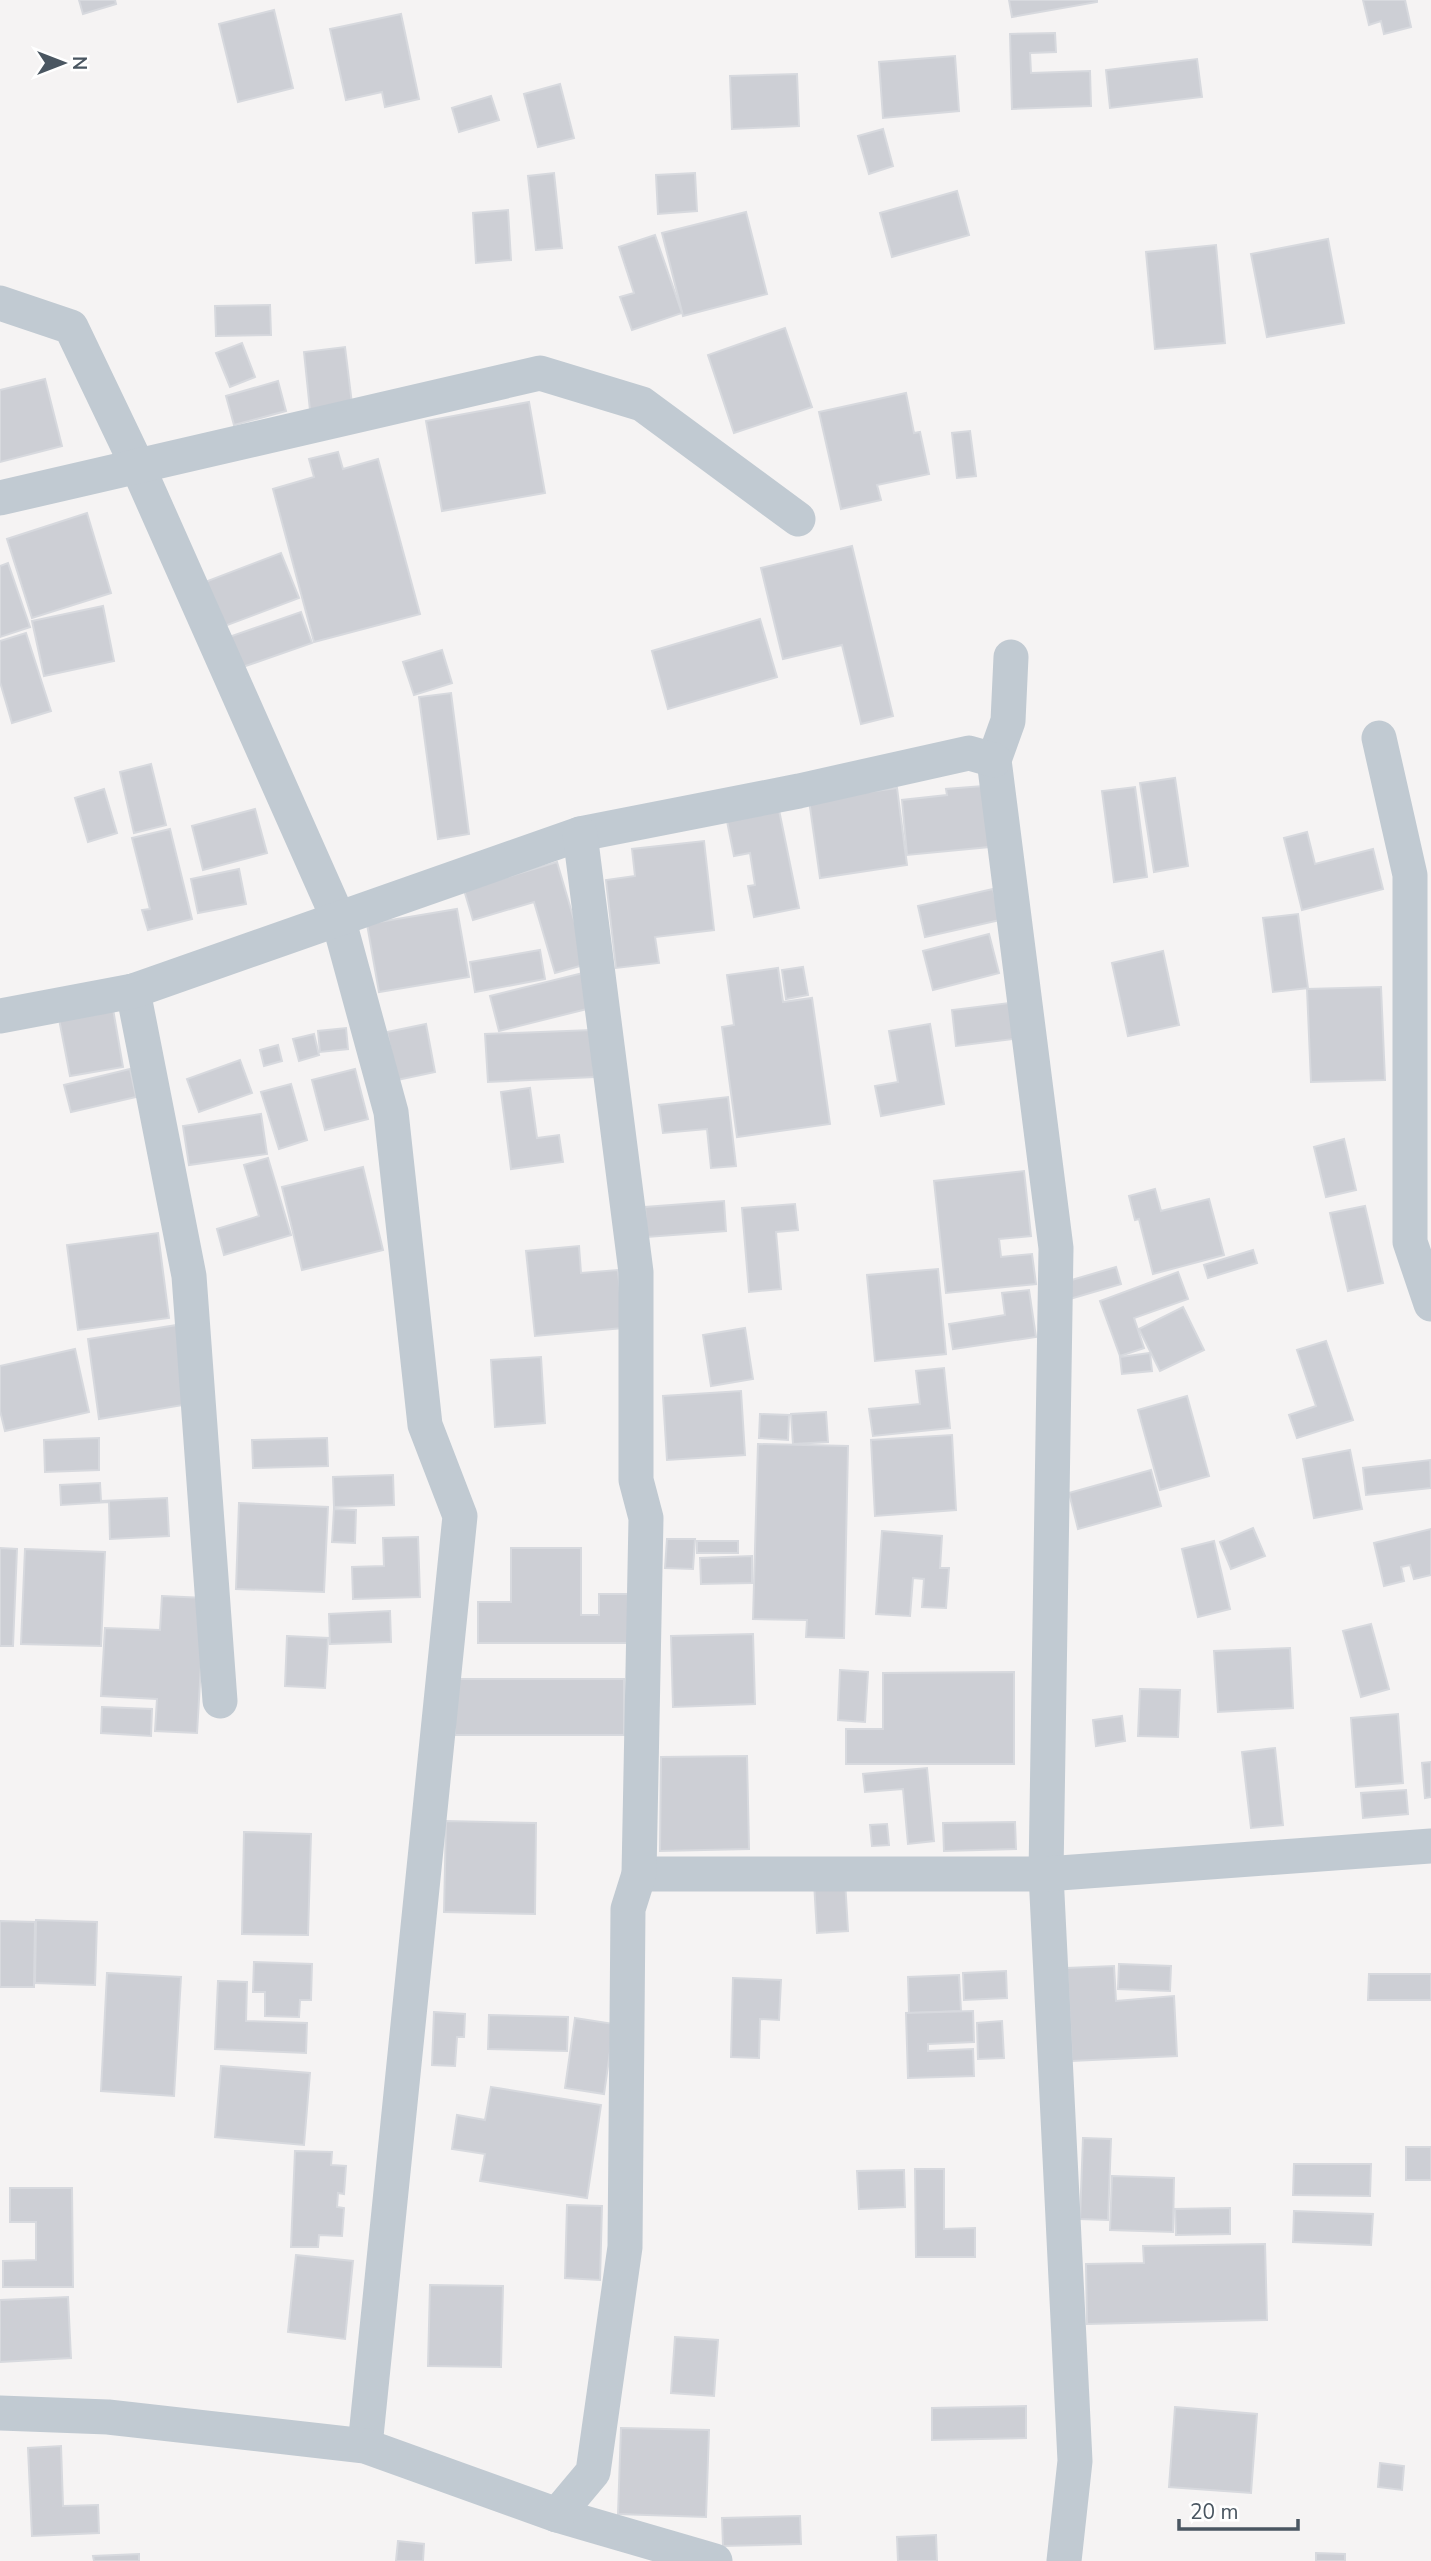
<svg xmlns="http://www.w3.org/2000/svg" width="1431" height="2561" font-family="'Nunito Sans',sans-serif">
<style>
.building{fill:#cdcfd5;stroke:#d7d9de;stroke-width:2}
.lines{fill:none;stroke-linecap:round;stroke-linejoin:round}
.street{stroke:#c1cad2;stroke-width:35}
</style>
<rect width="100%" height="100%" fill="#f5f3f3"/>
<g class="building">
<polygon points="79,0 115,0 116,4 83,14"/>
<polygon points="1009,0 1097,0 1097,2 1012,17"/>
<polygon points="1363,0 1405,0 1411,27 1384,34 1381,21 1369,25"/>
<polygon points="274,10 293,88 238,102 219,24"/>
<polygon points="401,14 419,99 385,107 382,92 346,100 330,29"/>
<polygon points="1055,33 1056,52 1030,53 1031,73 1090,71 1091,106 1012,109 1010,34"/>
<polygon points="955,56 959,111 883,118 879,62"/>
<polygon points="1197,59 1202,97 1110,108 1106,70"/>
<polygon points="797,74 799,126 732,129 730,76"/>
<polygon points="560,84 574,138 538,147 524,94"/>
<polygon points="491,96 499,120 459,132 452,108"/>
<polygon points="883,129 893,166 869,174 858,136"/>
<polygon points="554,173 562,248 536,250 528,176"/>
<polygon points="695,173 697,211 658,214 656,175"/>
<polygon points="957,191 969,235 892,257 880,213"/>
<polygon points="508,210 511,260 476,263 473,213"/>
<polygon points="746,212 767,294 683,316 662,233"/>
<polygon points="655,235 682,313 632,330 620,297 634,293 619,247"/>
<polygon points="1328,239 1344,323 1267,337 1251,254"/>
<polygon points="1216,245 1225,343 1155,349 1146,252"/>
<polygon points="270,305 271,335 216,336 215,306"/>
<polygon points="785,328 812,407 734,433 708,355"/>
<polygon points="242,343 255,377 230,387 216,353"/>
<polygon points="345,347 352,404 310,410 304,352"/>
<polygon points="45,379 62,446 0,462 0,390"/>
<polygon points="278,381 286,411 234,425 226,396"/>
<polygon points="906,393 914,433 920,432 929,474 877,485 881,500 841,509 819,412"/>
<polygon points="529,402 545,493 442,511 426,421"/>
<polygon points="970,431 976,476 957,478 952,433"/>
<polygon points="338,452 343,469 378,459 420,614 314,642 273,489 314,477 309,459"/>
<polygon points="87,513 111,593 32,618 7,539"/>
<polygon points="852,546 893,716 861,724 842,645 783,659 761,568"/>
<polygon points="281,553 299,598 222,627 205,582"/>
<polygon points="8,563 30,627 0,637 0,566"/>
<polygon points="103,606 114,661 44,676 32,621"/>
<polygon points="301,612 312,643 237,669 226,638"/>
<polygon points="760,619 777,677 668,709 652,651"/>
<polygon points="26,633 51,711 12,723 0,682 0,641"/>
<polygon points="442,650 452,683 414,695 403,662"/>
<polygon points="451,693 469,834 438,839 419,697"/>
<polygon points="151,764 166,825 134,833 120,772"/>
<polygon points="1175,778 1188,866 1154,872 1140,783"/>
<polygon points="983,786 989,847 907,855 902,800 947,795 946,789"/>
<polygon points="1135,787 1147,877 1114,882 1102,791"/>
<polygon points="897,788 907,865 820,878 809,800"/>
<polygon points="104,789 117,833 88,842 75,798"/>
<polygon points="255,809 267,853 203,870 192,826"/>
<polygon points="779,810 799,908 754,917 748,886 755,885 750,853 734,856 727,821"/>
<polygon points="170,829 192,919 148,930 142,910 150,909 132,838"/>
<polygon points="1307,832 1315,864 1373,849 1383,889 1302,910 1284,838"/>
<polygon points="704,841 714,930 655,937 659,963 616,968 606,880 635,876 632,849"/>
<polygon points="557,862 587,964 555,973 534,902 473,920 464,890"/>
<polygon points="239,869 246,904 198,913 191,879"/>
<polygon points="993,889 1000,920 925,937 918,906"/>
<polygon points="457,909 469,977 379,992 367,924"/>
<polygon points="1298,914 1308,988 1273,992 1263,918"/>
<polygon points="989,934 999,973 933,990 923,951"/>
<polygon points="540,950 545,979 475,992 470,962"/>
<polygon points="1163,951 1179,1025 1128,1036 1112,963"/>
<polygon points="803,967 808,995 786,999 782,970"/>
<polygon points="778,968 783,1002 812,998 830,1124 737,1137 722,1027 734,1025 727,975"/>
<polygon points="583,973 591,1008 499,1031 490,996"/>
<polygon points="1381,987 1385,1080 1311,1082 1307,989"/>
<polygon points="1009,1003 1014,1039 956,1046 952,1010"/>
<polygon points="113,1009 123,1067 70,1076 59,1019"/>
<polygon points="426,1024 435,1072 397,1080 387,1032"/>
<polygon points="930,1024 944,1104 881,1116 875,1086 898,1082 889,1031"/>
<polygon points="346,1028 348,1049 320,1052 318,1031"/>
<polygon points="592,1030 594,1077 488,1082 485,1034"/>
<polygon points="314,1034 319,1055 299,1061 293,1039"/>
<polygon points="278,1045 282,1061 264,1066 260,1050"/>
<polygon points="240,1060 252,1093 199,1112 187,1079"/>
<polygon points="130,1069 136,1097 71,1112 64,1085"/>
<polygon points="355,1069 368,1119 325,1130 312,1080"/>
<polygon points="291,1084 307,1140 279,1149 261,1092"/>
<polygon points="530,1088 537,1138 559,1135 563,1162 511,1169 501,1092"/>
<polygon points="728,1097 736,1166 711,1168 707,1129 663,1133 659,1105"/>
<polygon points="261,1114 267,1154 189,1165 183,1126"/>
<polygon points="1344,1139 1356,1190 1326,1197 1314,1147"/>
<polygon points="268,1158 291,1235 224,1255 217,1229 259,1216 244,1165"/>
<polygon points="363,1167 383,1250 302,1270 282,1187"/>
<polygon points="1024,1171 1031,1236 999,1239 1001,1257 1032,1254 1036,1284 946,1293 934,1181"/>
<polygon points="1155,1189 1161,1211 1209,1199 1224,1255 1153,1274 1139,1219 1135,1220 1129,1196"/>
<polygon points="724,1201 726,1231 647,1237 645,1207"/>
<polygon points="795,1204 798,1230 776,1232 781,1289 749,1292 742,1208"/>
<polygon points="1365,1206 1383,1283 1348,1291 1330,1213"/>
<polygon points="158,1233 169,1318 78,1330 67,1245"/>
<polygon points="579,1246 581,1273 618,1270 623,1328 535,1336 526,1251"/>
<polygon points="1253,1250 1257,1263 1208,1278 1204,1265"/>
<polygon points="1116,1267 1121,1284 1063,1301 1058,1284"/>
<polygon points="938,1269 946,1354 875,1361 867,1275"/>
<polygon points="1178,1272 1188,1299 1134,1318 1144,1348 1120,1356 1100,1301"/>
<polygon points="1029,1290 1036,1337 953,1349 949,1324 1005,1315 1002,1293"/>
<polygon points="1183,1307 1204,1350 1160,1371 1139,1329"/>
<polygon points="177,1325 189,1404 99,1419 88,1339"/>
<polygon points="745,1328 753,1379 711,1386 703,1335"/>
<polygon points="1326,1341 1353,1420 1297,1438 1289,1415 1316,1406 1297,1350"/>
<polygon points="75,1349 89,1412 5,1431 0,1411 0,1366"/>
<polygon points="1150,1353 1152,1371 1122,1374 1120,1357"/>
<polygon points="541,1357 545,1423 495,1427 491,1360"/>
<polygon points="944,1368 950,1428 873,1436 869,1409 920,1404 916,1371"/>
<polygon points="741,1391 745,1455 667,1460 663,1396"/>
<polygon points="1187,1396 1209,1476 1160,1490 1138,1410"/>
<polygon points="826,1412 828,1442 793,1444 791,1414"/>
<polygon points="760,1414 789,1415 788,1440 759,1438"/>
<polygon points="952,1435 956,1510 875,1516 871,1440"/>
<polygon points="99,1438 99,1470 45,1472 44,1440"/>
<polygon points="327,1438 328,1466 253,1468 252,1440"/>
<polygon points="758,1444 848,1446 844,1638 806,1637 807,1620 753,1619"/>
<polygon points="1350,1450 1362,1509 1314,1518 1303,1459"/>
<polygon points="1430,1460 1431,1488 1366,1495 1363,1468"/>
<polygon points="1151,1470 1161,1506 1078,1529 1069,1493"/>
<polygon points="393,1475 394,1505 334,1507 333,1477"/>
<polygon points="100,1483 101,1501 167,1498 169,1536 110,1539 109,1502 61,1505 60,1485"/>
<polygon points="239,1503 328,1507 324,1592 236,1589"/>
<polygon points="334,1509 356,1510 355,1543 332,1542"/>
<polygon points="1253,1528 1265,1556 1231,1569 1220,1542"/>
<polygon points="1431,1529 1431,1575 1414,1579 1410,1565 1401,1567 1404,1581 1384,1586 1374,1543"/>
<polygon points="882,1531 942,1536 940,1568 949,1568 946,1608 922,1607 924,1579 913,1578 910,1616 876,1614"/>
<polygon points="418,1537 420,1597 353,1599 352,1567 384,1566 383,1538"/>
<polygon points="667,1539 695,1539 693,1569 665,1568"/>
<rect x="697" y="1541" width="41" height="12"/>
<polygon points="1214,1541 1230,1609 1198,1617 1182,1549"/>
<polygon points="0,1548 17,1549 13,1646 0,1646"/>
<polygon points="511,1548 581,1548 581,1615 599,1615 599,1594 637,1594 637,1643 478,1643 478,1602 511,1602"/>
<polygon points="25,1549 105,1552 101,1646 21,1644"/>
<polygon points="752,1556 752,1583 701,1584 700,1558"/>
<polygon points="162,1596 205,1598 197,1733 155,1731 157,1699 101,1696 105,1628 160,1630"/>
<polygon points="390,1611 391,1642 330,1644 329,1614"/>
<polygon points="1371,1624 1389,1689 1361,1697 1343,1631"/>
<polygon points="753,1634 755,1704 673,1707 671,1636"/>
<polygon points="287,1636 328,1638 325,1688 285,1686"/>
<polygon points="1290,1648 1293,1708 1218,1712 1214,1651"/>
<polygon points="840,1670 868,1672 865,1722 838,1720"/>
<polygon points="1014,1672 1014,1764 846,1764 846,1729 883,1729 883,1673"/>
<rect x="455" y="1679" width="169" height="56"/>
<polygon points="1140,1689 1180,1690 1178,1737 1138,1736"/>
<polygon points="102,1707 152,1709 151,1736 101,1733"/>
<polygon points="1398,1714 1403,1783 1356,1787 1351,1718"/>
<polygon points="1122,1716 1125,1741 1096,1746 1093,1720"/>
<polygon points="1275,1748 1283,1825 1251,1828 1242,1752"/>
<polygon points="747,1756 749,1849 660,1851 661,1757"/>
<polygon points="1431,1762 1431,1797 1425,1798 1422,1763"/>
<polygon points="927,1768 934,1841 908,1844 903,1789 865,1792 863,1774"/>
<polygon points="1406,1790 1408,1814 1363,1818 1361,1793"/>
<polygon points="446,1821 536,1823 535,1914 444,1912"/>
<polygon points="1015,1822 1016,1849 944,1851 943,1823"/>
<polygon points="887,1824 889,1845 872,1846 870,1825"/>
<polygon points="244,1832 311,1834 308,1935 242,1934"/>
<polygon points="845,1880 848,1931 817,1933 814,1882"/>
<polygon points="36,1920 97,1922 95,1985 35,1983"/>
<polygon points="0,1921 35,1922 34,1987 0,1987"/>
<polygon points="254,1962 312,1964 311,2000 300,2000 299,2017 265,2016 265,1992 253,1992"/>
<polygon points="1119,1964 1171,1966 1170,1991 1118,1989"/>
<polygon points="1114,1966 1116,2001 1174,1996 1177,2056 1072,2061 1067,1968"/>
<polygon points="1006,1971 1007,1998 964,2000 963,1973"/>
<polygon points="107,1973 181,1977 174,2096 101,2091"/>
<polygon points="1369,1974 1431,1974 1431,2000 1368,2000"/>
<polygon points="959,1975 961,2011 909,2013 908,1977"/>
<polygon points="733,1978 781,1980 779,2020 760,2019 759,2058 731,2057"/>
<polygon points="218,1981 247,1982 246,2021 307,2023 306,2053 215,2049"/>
<polygon points="973,2011 974,2042 928,2044 928,2051 973,2049 974,2076 908,2078 906,2013"/>
<polygon points="434,2012 465,2014 464,2037 457,2037 455,2066 432,2065"/>
<polygon points="489,2015 568,2017 567,2051 488,2049"/>
<polygon points="575,2018 614,2024 604,2094 565,2088"/>
<polygon points="1002,2021 1004,2058 978,2059 977,2023"/>
<polygon points="221,2066 310,2073 304,2145 215,2137"/>
<polygon points="491,2087 601,2105 587,2198 480,2181 485,2154 452,2149 457,2115 485,2120"/>
<polygon points="1083,2138 1111,2139 1108,2220 1080,2219"/>
<rect x="1406" y="2147" width="25" height="33"/>
<polygon points="295,2151 332,2152 331,2165 346,2166 344,2194 338,2193 337,2207 344,2208 342,2236 319,2235 318,2247 291,2247"/>
<polygon points="1294,2164 1371,2164 1370,2196 1293,2195"/>
<polygon points="915,2169 944,2169 944,2229 975,2228 975,2257 916,2257"/>
<polygon points="904,2170 905,2207 859,2209 857,2171"/>
<polygon points="1112,2176 1174,2178 1173,2232 1110,2230"/>
<polygon points="10,2188 72,2188 73,2287 3,2287 3,2261 36,2260 36,2222 10,2222"/>
<polygon points="567,2205 602,2206 600,2280 565,2278"/>
<polygon points="1230,2208 1230,2234 1176,2235 1175,2209"/>
<polygon points="1294,2211 1373,2214 1371,2245 1293,2242"/>
<polygon points="1265,2244 1267,2320 1087,2324 1086,2264 1144,2263 1143,2246"/>
<polygon points="296,2255 353,2261 345,2339 288,2332"/>
<polygon points="430,2285 503,2286 501,2367 428,2366"/>
<polygon points="68,2297 71,2358 0,2362 0,2300"/>
<polygon points="675,2337 718,2340 714,2396 671,2393"/>
<polygon points="1026,2406 1026,2438 932,2440 932,2408"/>
<polygon points="1175,2407 1257,2414 1251,2493 1169,2487"/>
<polygon points="621,2428 709,2430 706,2517 618,2514"/>
<polygon points="61,2446 63,2506 98,2505 99,2533 32,2536 28,2448"/>
<polygon points="1380,2463 1404,2466 1402,2490 1378,2487"/>
<polygon points="800,2516 801,2544 723,2546 722,2518"/>
<polygon points="936,2535 937,2561 898,2561 897,2537"/>
<polygon points="398,2541 424,2544 423,2561 396,2561"/>
<polygon points="1316,2553 1345,2554 1345,2561 1316,2561"/>
<polygon points="139,2554 139,2561 94,2561 93,2556"/>
</g>
<g class="lines">
<g class="street">
<polyline points="0,303 71,327 137,465 338,918 391,1112 425,1425 460,1516 365,2446"/>
<polyline points="0,498 540,373 642,404 798,519"/>
<polyline points="1011,657 1008,721 994,760 1056,1248 1046,1874 1075,2461 1064,2561"/>
<polyline points="1379,738 1410,875 1410,1242 1431,1304"/>
<polyline points="133,991 189,1276 220,1701"/>
<polyline points="0,1016 133,991 580,834 799,791 969,753 994,760"/>
<polyline points="639,1874 1046,1874 1431,1846"/>
<polyline points="0,2413 108,2417 365,2446 557,2515 715,2561"/>
<polyline points="557,2515 593,2472 625,2247 628,1909 639,1874 646,1518 636,1480 636,1272 580,834"/>
</g>
</g>
<g transform="translate(63 63) rotate(90)" stroke="#ffffff" stroke-width="5" paint-order="stroke">
<path d="M0-5L12 26L0 18L-12 26Z" fill="#4a5661"/>
<text y="-10" font-size="19" font-weight="bold" text-anchor="middle" fill="#4a5661">N</text>
</g>
<path d="M1179 2519v10h119v-10" fill="none" stroke="#4a5661" stroke-width="3.5"/>
<text x="1190" y="2519" font-size="21" fill="#4a5661" stroke="#ffffff" stroke-width="5" paint-order="stroke">20 m</text>
</svg>
